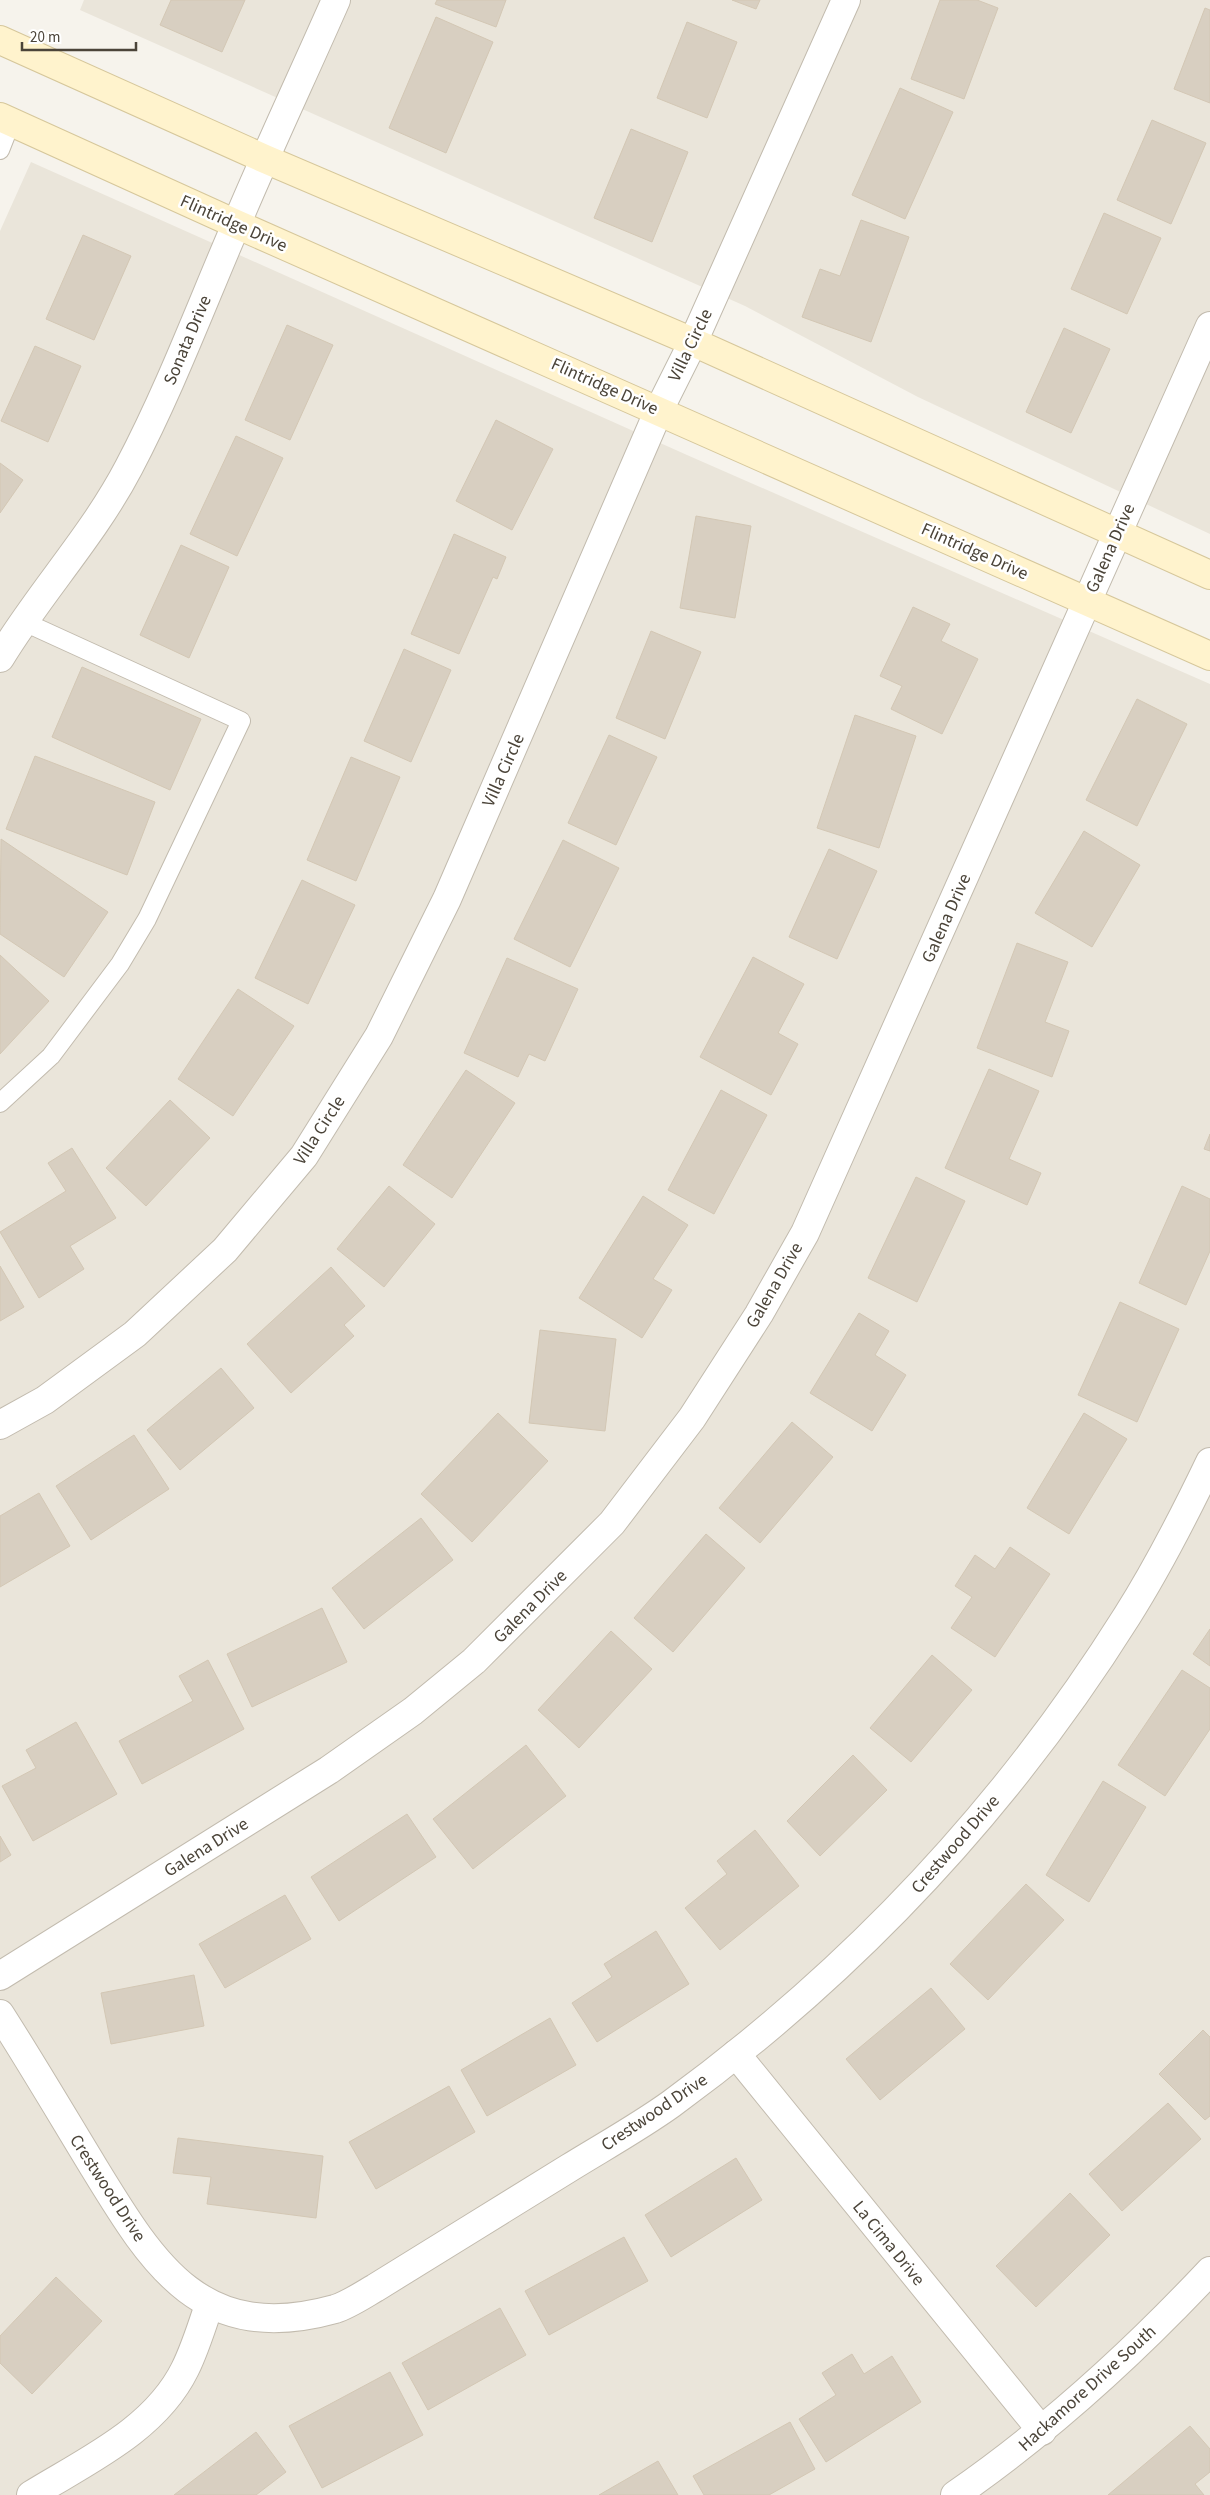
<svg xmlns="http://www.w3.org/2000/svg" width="1210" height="2495" font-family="'Source Sans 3',sans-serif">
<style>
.residential{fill:#eae5da}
.building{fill:#d8cfc1;stroke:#d3c7b4}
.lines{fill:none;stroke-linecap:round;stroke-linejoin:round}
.lane-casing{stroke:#c2bbae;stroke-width:20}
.street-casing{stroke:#c2bbae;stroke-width:30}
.secondary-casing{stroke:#d6c79b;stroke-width:30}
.lane{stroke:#fff;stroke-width:18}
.street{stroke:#fff;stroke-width:28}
.secondary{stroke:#fff3cd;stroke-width:28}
.labels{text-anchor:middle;stroke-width:5;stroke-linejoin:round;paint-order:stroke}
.street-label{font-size:18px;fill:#4b4439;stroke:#fff}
</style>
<rect width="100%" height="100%" fill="#f6f3ec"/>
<g class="residential">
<polygon points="84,0 1210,0 1210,534 918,397 745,306 80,10"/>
<polygon points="31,162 687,455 1210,684 1210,2495 0,2495 0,231"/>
</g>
<g class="building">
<polygon points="171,0 245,0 222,52 160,25"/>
<polygon points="437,0 506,0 496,27 435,4"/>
<polygon points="732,0 760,0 756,9"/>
<polygon points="940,0 977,0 998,8 964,99 911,79"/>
<polygon points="1205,8 1210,10 1210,103 1174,89"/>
<polygon points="436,17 493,42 446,153 389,128"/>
<polygon points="687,22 737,42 707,118 657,98"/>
<polygon points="900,88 953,112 905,219 852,195"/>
<polygon points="1152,120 1206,143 1171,224 1117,200"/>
<polygon points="631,129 688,152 652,242 594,218"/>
<polygon points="1104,213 1161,238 1127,314 1071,289"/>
<polygon points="861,220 909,237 871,342 802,317 820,269 840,276"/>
<polygon points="83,235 131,256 94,340 46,319"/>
<polygon points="287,325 333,345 290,440 245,420"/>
<polygon points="1064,328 1110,349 1071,433 1026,412"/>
<polygon points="35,346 81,366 48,442 1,421"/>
<polygon points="496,420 553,449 512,530 456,501"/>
<polygon points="236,436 283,458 237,556 190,534"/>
<polygon points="0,463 23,480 0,513"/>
<polygon points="696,516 751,526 735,618 680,608"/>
<polygon points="454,534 506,557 497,579 493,577 459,654 411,634"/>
<polygon points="181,545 229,567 189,658 140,635"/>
<polygon points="913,607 950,624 941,641 978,659 942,734 891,709 902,686 880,676"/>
<polygon points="651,631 701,652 665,739 616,718"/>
<polygon points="404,649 451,670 411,762 364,741"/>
<polygon points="82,667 201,719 170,790 52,737"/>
<polygon points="1137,699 1187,724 1137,826 1086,800"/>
<polygon points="855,715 916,736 879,848 817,828"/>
<polygon points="609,735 657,757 616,845 568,823"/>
<polygon points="35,756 155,802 127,875 6,829"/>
<polygon points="351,757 400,777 356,881 307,860"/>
<polygon points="1084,831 1140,865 1092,947 1035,913"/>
<polygon points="1,839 108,912 64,977 0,934"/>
<polygon points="563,840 619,868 570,967 514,939"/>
<polygon points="829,849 877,871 837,959 789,937"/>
<polygon points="302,880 355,905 308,1004 255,978"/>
<polygon points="1017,943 1068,962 1045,1022 1069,1031 1052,1077 977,1048"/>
<polygon points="0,955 49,1001 0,1054"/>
<polygon points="753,957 804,984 778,1033 798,1044 771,1095 700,1057"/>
<polygon points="507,958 578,989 545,1061 529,1054 518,1077 464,1053"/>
<polygon points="238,989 294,1026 233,1116 178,1079"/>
<polygon points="989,1069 1039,1091 1009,1159 1041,1173 1027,1205 945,1168"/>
<polygon points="466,1070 515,1103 452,1198 403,1165"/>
<polygon points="721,1090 767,1115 714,1214 668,1190"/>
<polygon points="170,1100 210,1138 146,1206 106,1168"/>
<polygon points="1210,1134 1210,1151 1204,1149"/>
<polygon points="72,1148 116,1218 70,1246 84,1269 39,1298 0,1232 66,1191 48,1163"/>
<polygon points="916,1177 965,1201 917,1302 868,1278"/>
<polygon points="389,1186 435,1224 384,1287 337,1249"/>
<polygon points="1182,1186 1210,1199 1210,1251 1186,1305 1139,1283"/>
<polygon points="643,1196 688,1225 653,1279 672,1290 642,1338 579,1298"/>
<polygon points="0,1266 24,1307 0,1321"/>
<polygon points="331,1267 365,1306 344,1325 354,1336 291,1393 247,1344"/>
<polygon points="1120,1302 1179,1329 1137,1422 1078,1395"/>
<polygon points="859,1313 889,1331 875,1355 906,1375 872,1431 810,1393"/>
<polygon points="540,1330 616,1339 605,1431 529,1423"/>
<polygon points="221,1368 254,1408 180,1470 147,1430"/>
<polygon points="498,1413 548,1461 472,1542 421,1494"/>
<polygon points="1084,1413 1127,1439 1069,1534 1027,1508"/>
<polygon points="792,1422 833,1457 760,1543 719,1508"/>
<polygon points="134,1435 169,1489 91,1540 56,1486"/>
<polygon points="39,1493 70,1546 0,1587 0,1516"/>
<polygon points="421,1518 453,1560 364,1629 332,1588"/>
<polygon points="706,1534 745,1568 673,1652 634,1618"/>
<polygon points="1010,1547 1050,1574 995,1657 951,1628 972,1597 955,1586 975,1555 995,1569"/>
<polygon points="322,1608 347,1662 252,1707 227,1654"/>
<polygon points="1210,1629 1210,1666 1193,1654"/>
<polygon points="611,1631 652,1669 579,1748 538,1710"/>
<polygon points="932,1655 972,1690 911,1762 870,1728"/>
<polygon points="208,1660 244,1729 142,1784 119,1741 193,1701 179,1676"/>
<polygon points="1182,1670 1210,1688 1210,1729 1165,1796 1118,1765"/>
<polygon points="76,1722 117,1794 33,1841 2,1786 36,1768 26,1750"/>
<polygon points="526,1745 566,1796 473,1869 433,1819"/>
<polygon points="853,1755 887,1790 820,1856 787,1821"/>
<polygon points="1103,1781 1146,1807 1089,1902 1046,1875"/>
<polygon points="407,1814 436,1857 339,1921 311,1877"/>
<polygon points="755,1830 799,1886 720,1950 685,1908 727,1874 717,1861"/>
<polygon points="0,1836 11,1855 0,1862"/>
<polygon points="1026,1884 1064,1920 988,2000 950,1964"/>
<polygon points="285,1895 311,1939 225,1988 199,1944"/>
<polygon points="656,1931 689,1984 597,2042 572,2003 612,1977 604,1964"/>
<polygon points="194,1975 204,2026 111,2044 101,1993"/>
<polygon points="931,1988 965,2029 880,2100 846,2059"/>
<polygon points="550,2018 576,2065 487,2116 461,2070"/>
<polygon points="1203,2030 1210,2037 1210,2116 1205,2120 1159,2074"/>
<polygon points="449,2086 475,2132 376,2189 349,2142"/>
<polygon points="1168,2103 1201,2139 1122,2211 1089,2174"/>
<polygon points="178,2138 323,2156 316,2218 207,2204 211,2177 173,2173"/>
<polygon points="736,2158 762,2200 671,2257 645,2215"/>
<polygon points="1070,2193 1110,2235 1036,2307 996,2266"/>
<polygon points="624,2237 648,2281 549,2335 525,2291"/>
<polygon points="56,2277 102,2321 32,2394 0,2363 0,2336"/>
<polygon points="500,2308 526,2355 428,2410 402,2363"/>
<polygon points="852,2354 864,2374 892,2356 921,2402 826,2462 799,2419 836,2395 822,2373"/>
<polygon points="390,2372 423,2435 322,2488 289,2426"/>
<polygon points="790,2422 815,2469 769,2495 704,2495 693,2476"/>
<polygon points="1190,2426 1210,2449 1210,2472 1195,2484 1204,2495 1108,2495"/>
<polygon points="256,2432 286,2472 256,2495 174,2495"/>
<polygon points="658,2461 678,2495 599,2495"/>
</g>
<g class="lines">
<g class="lane-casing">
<g id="lane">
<polyline points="0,150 11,122"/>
<polyline points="0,1103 51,1056 120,964 147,919 241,721 22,621"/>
</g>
</g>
<g class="street-casing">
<g id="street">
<path d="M0 658C40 592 93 536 129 467 170 389 201 306 236 225 268 149 303 75 336 0"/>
<polyline points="0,1425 45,1400 135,1334 225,1250 304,1156 379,1036 447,899 659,410 693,342 846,0"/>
<polyline points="0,1976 329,1770 413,1711 474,1661 612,1523 692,1418 759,1314 805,1233 1210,326"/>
<path d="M0 2014C32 2064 62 2115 93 2166 154 2266 202 2346 335 2309 348 2305 363 2295 375 2288 440 2248 504 2208 569 2168 603 2147 639 2127 671 2104 853 1971 1007 1807 1127 1616 1158 1567 1185 1514 1210 1462"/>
<polyline points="736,2054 1042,2431"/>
<path d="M31 2495C86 2461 155 2430 185 2369 195 2349 202 2326 209 2305"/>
<path d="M955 2495C1049 2430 1132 2354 1210 2271"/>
</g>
</g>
<g class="secondary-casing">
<g id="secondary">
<polyline points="0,40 265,159 693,342 1210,575"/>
<polyline points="0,117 236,224 1210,656"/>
</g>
</g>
<use href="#lane" class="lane"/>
<use href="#street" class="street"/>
<use href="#secondary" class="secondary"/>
</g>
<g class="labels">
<g class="street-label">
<text transform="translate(234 223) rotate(24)" y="6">Flintridge Drive</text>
<text transform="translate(187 340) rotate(-67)" y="6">Sonata Drive</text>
<text transform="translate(690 345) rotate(-64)" y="6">Villa Circle</text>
<text transform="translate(605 386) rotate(24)" y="6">Flintridge Drive</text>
<text transform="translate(1110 548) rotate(-66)" y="6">Galena Drive</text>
<text transform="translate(975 551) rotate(24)" y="6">Flintridge Drive</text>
<text transform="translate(503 770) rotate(-66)" y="6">Villa Circle</text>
<text transform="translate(946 918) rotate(-66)" y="6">Galena Drive</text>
<text transform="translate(319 1130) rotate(-57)" y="6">Villa Circle</text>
<text transform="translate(774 1285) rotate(-60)" y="6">Galena Drive</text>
<text transform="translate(530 1606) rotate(-45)" y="6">Galena Drive</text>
<text transform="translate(955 1844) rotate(-49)" y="6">Crestwood Drive</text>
<text transform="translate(206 1847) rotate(-32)" y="6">Galena Drive</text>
<text transform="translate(654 2112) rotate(-34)" y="6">Crestwood Drive</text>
<text transform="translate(108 2188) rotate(57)" y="6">Crestwood Drive</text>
<text transform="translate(889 2243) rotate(51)" y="6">La Cima Drive</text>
<text transform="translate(1087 2388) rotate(-42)" y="6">Hackamore Drive South</text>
</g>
</g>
<path d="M22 42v8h114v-8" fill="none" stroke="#4b4439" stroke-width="2.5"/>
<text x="30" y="42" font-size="15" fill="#4b4439" stroke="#ffffff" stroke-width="4" paint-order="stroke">20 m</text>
</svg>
